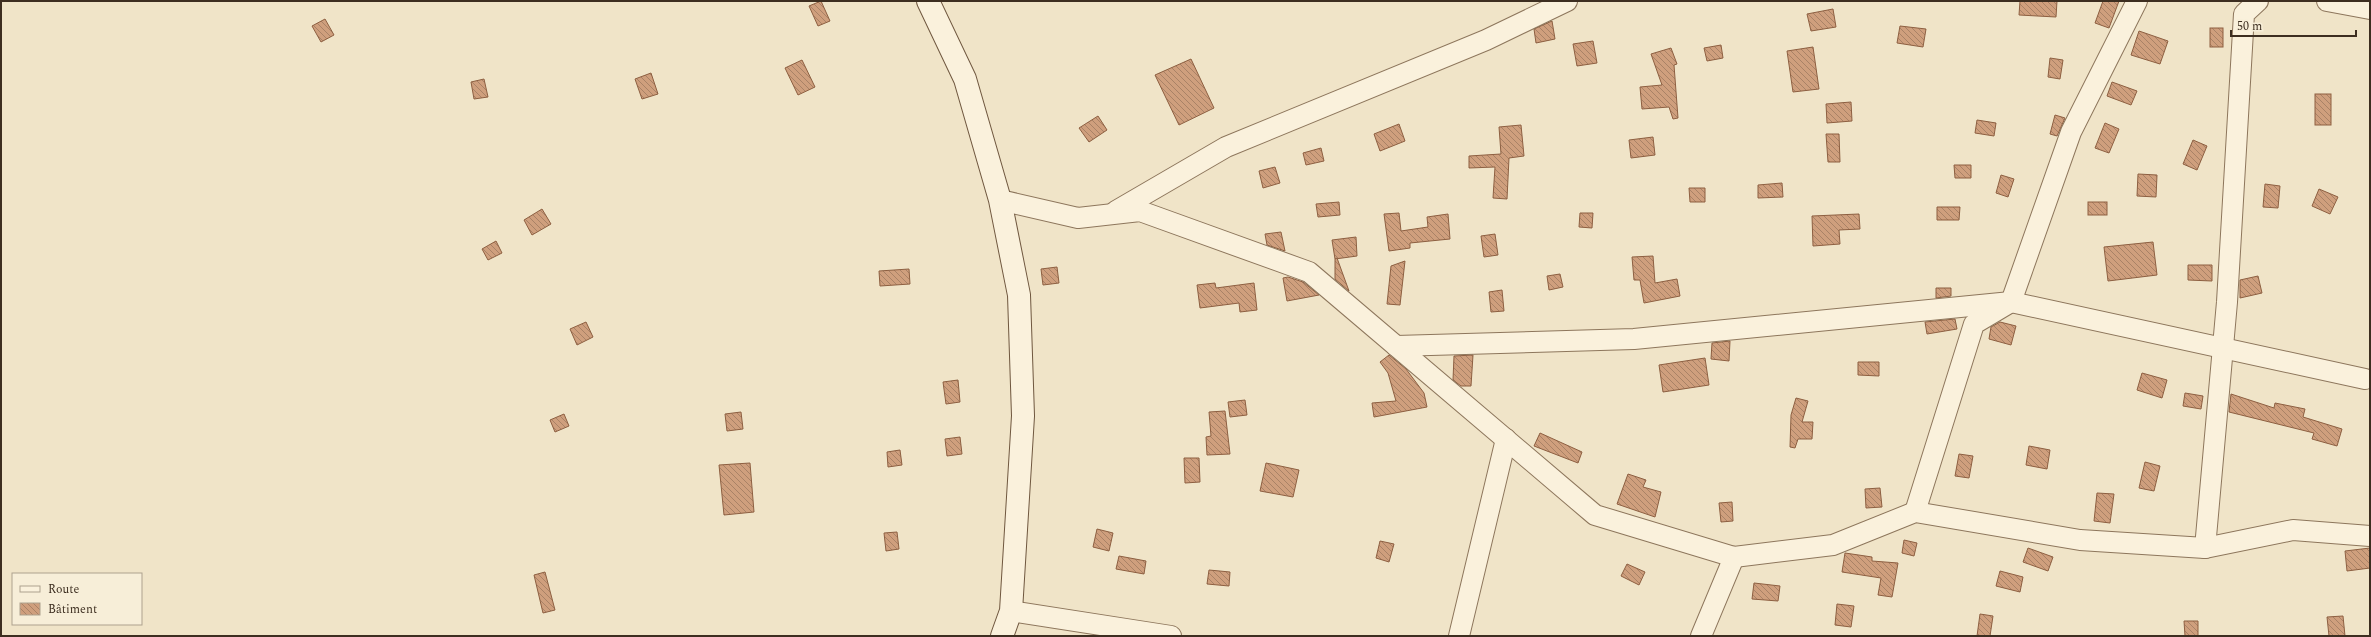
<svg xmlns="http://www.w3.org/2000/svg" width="2371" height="637" font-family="Spectral,serif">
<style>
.building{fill:url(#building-back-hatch);stroke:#8d5f41}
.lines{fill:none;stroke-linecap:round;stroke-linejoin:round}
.minor-casing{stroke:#8d765c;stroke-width:22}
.secondary-casing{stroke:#6f573f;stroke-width:24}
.minor{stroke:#faf1dc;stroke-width:20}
.secondary{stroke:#faf1dc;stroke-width:22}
</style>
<defs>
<pattern id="building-back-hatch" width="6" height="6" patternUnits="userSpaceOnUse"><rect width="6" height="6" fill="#cf9f7d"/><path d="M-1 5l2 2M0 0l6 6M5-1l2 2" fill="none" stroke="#a98266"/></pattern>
</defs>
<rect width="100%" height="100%" fill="#f0e4c8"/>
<g class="building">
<polygon points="821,1 830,21 818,26 809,6"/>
<polygon points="2020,1 2057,1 2056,17 2019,15"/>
<polygon points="2103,1 2119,1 2109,28 2095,23"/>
<polygon points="1833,9 1836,27 1811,31 1807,14"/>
<polygon points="325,19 334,35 321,42 312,26"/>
<polygon points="1552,21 1555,39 1536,43 1534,29"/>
<polygon points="1900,26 1926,29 1923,47 1897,43"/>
<rect x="2210" y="28" width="13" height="19"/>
<polygon points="2139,31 2168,41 2160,64 2131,55"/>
<polygon points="1593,41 1597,63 1577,66 1573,44"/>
<polygon points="1721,45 1723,58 1707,61 1704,48"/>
<polygon points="1813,47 1819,89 1793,92 1787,51"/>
<polygon points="1671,48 1677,64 1674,65 1678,118 1673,119 1669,107 1642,109 1640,87 1662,85 1651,54"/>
<polygon points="2050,58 2063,60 2060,79 2048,77"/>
<polygon points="1191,59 1214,108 1179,125 1155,75"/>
<polygon points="802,60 815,87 798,95 785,68"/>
<polygon points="651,73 658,94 642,99 635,79"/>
<polygon points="484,79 488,97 474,99 471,82"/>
<polygon points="2112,82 2137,91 2131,105 2107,96"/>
<rect x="2315" y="94" width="16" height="31"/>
<polygon points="1851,102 1852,121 1827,123 1826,104"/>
<polygon points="2055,115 2065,118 2057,136 2050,134"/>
<polygon points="1098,116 1107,130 1089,142 1079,128"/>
<polygon points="1977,120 1996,123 1994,136 1975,133"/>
<polygon points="2105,123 2119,129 2109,153 2095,148"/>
<polygon points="1399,124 1405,141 1380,151 1374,134"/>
<polygon points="1521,125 1524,156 1509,158 1507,199 1493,198 1495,167 1469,168 1469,156 1501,154 1499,127"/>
<polygon points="1826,134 1839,134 1840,162 1828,162"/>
<polygon points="1653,137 1655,155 1631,158 1629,140"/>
<polygon points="2193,140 2207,146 2197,170 2183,164"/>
<polygon points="1321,148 1324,161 1306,165 1303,153"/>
<polygon points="1954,165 1971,165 1971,178 1955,178"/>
<polygon points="1275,167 1280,183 1263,188 1259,171"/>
<polygon points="2138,174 2157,175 2156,197 2137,196"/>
<polygon points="2001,175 2014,179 2008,197 1996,193"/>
<polygon points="1782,183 1783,197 1758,198 1758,185"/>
<polygon points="2265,184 2280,186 2278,208 2263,207"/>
<polygon points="1689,188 1705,188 1705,202 1690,202"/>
<polygon points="2319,189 2338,197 2330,214 2312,206"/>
<polygon points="1339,202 1340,215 1318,217 1316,204"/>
<rect x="2088" y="202" width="19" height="13"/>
<polygon points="1937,207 1960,207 1959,220 1937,220"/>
<polygon points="542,209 551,224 532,235 524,220"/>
<polygon points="1399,213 1401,231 1428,227 1427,217 1448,214 1450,239 1410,243 1410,248 1389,251 1384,214"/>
<polygon points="1580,213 1593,213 1592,228 1579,227"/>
<polygon points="1859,214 1860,229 1839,230 1840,244 1813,246 1812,216"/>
<polygon points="1281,232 1285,251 1267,245 1265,234"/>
<polygon points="1495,234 1498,255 1484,257 1481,236"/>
<polygon points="1356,237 1357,256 1335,259 1332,240"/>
<polygon points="496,241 502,253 488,260 482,249"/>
<polygon points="2153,242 2157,275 2108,281 2104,247"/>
<polygon points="1653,256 1655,283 1677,279 1680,296 1644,303 1640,280 1634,280 1632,257"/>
<polygon points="1337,258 1349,291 1335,279 1335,259"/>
<polygon points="1405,261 1400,305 1387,304 1391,266"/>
<polygon points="2188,265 2212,265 2212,281 2188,280"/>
<polygon points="1057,267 1059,283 1043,285 1041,269"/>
<polygon points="909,269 910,284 880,286 879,271"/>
<polygon points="1560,274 1563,287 1549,290 1547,276"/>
<polygon points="2258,276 2262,293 2240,298 2240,280"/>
<polygon points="1288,277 1303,282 1319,295 1287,301 1283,278"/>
<polygon points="1215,283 1216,288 1254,283 1257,310 1240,312 1239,303 1200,308 1197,285"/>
<polygon points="1936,288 1951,288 1951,296 1936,298"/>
<polygon points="1502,290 1504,311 1491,312 1489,292"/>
<polygon points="1955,319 1957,329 1927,334 1925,322"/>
<polygon points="586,322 593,337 577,345 570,329"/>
<polygon points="2000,322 2016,326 2011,345 1989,339 1991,327"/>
<polygon points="1730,341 1729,361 1711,359 1712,343"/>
<polygon points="1389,355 1406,369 1424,393 1427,407 1374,417 1372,403 1396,401 1388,373 1380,362"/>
<polygon points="1473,355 1471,386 1461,386 1453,380 1454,356"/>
<polygon points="1705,358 1709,385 1663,392 1659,365"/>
<polygon points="1858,362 1879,362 1879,376 1858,375"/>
<polygon points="2142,373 2167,380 2162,398 2137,390"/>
<polygon points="958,380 960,402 946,404 943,382"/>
<polygon points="2185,393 2203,396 2201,409 2183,406"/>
<polygon points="2231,394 2274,408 2275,403 2305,409 2303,417 2342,429 2337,446 2312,439 2314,433 2229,412"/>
<polygon points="1796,398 1808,401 1802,422 1813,422 1812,439 1798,439 1795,448 1790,447 1791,415"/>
<polygon points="1245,400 1247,415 1230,417 1228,402"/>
<polygon points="1225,411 1230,454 1207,455 1206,437 1211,436 1209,412"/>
<polygon points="741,412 743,429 727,431 725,414"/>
<polygon points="564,414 569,426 555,432 550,420"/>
<polygon points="1540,433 1582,452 1578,463 1534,446"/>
<polygon points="960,437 962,454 947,456 945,439"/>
<polygon points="2029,446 2050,450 2047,469 2026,465"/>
<polygon points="900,450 902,465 888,467 887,452"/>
<polygon points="1959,454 1973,456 1969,478 1955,476"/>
<polygon points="1184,458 1199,458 1200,482 1185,483"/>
<polygon points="2145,462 2160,466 2154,491 2139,488"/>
<polygon points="750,463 754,512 724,515 719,465"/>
<polygon points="1266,463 1299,470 1293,497 1260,491"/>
<polygon points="1628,474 1646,480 1643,487 1661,492 1655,517 1617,504"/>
<polygon points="1880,488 1882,507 1866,508 1865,489"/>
<polygon points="2097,493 2114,494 2110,523 2094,521"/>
<polygon points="1732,502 1733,521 1721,522 1719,503"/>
<polygon points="1097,529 1113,533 1109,551 1093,547"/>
<polygon points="897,532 899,549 886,551 884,533"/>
<polygon points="1904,540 1917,543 1914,556 1902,553"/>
<polygon points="1380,541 1394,544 1389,562 1376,558"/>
<polygon points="2028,548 2053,557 2048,571 2023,562"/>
<polygon points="2370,548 2370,568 2347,571 2345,551"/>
<polygon points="1845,553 1872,557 1872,561 1898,563 1892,597 1878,595 1881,578 1842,572"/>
<polygon points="1119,556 1146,561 1144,574 1116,569"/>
<polygon points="1627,564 1645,572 1639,585 1621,576"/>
<polygon points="1209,570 1230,572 1229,586 1207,584"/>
<polygon points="2000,571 2023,577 2020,592 1996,586"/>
<polygon points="545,572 555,610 543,613 534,575"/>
<polygon points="1754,583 1780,586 1778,601 1752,599"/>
<polygon points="1837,604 1854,606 1851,627 1835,625"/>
<polygon points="1980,614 1993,616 1990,636 1977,636"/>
<polygon points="2343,616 2345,636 2329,636 2327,617"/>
<polygon points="2184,621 2198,621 2198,636 2185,636"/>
</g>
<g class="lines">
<g class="minor-casing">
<g id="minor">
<polyline points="2327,1 2370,9"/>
<polyline points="1000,200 1078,218 1140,211 1309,272 1595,515 1734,557 1833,545 1915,512 2080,540 2205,548 2293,530 2370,536"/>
<polyline points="1116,211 1226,147 1486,40 1567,1"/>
<polyline points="1396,346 1634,339 2011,302 2365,379"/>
<polyline points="1915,512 1974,324 2011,302 2071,132 2137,1"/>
<polyline points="2205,548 2227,302 2244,14 2258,1"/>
<polyline points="1011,611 1171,636"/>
<polyline points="1459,636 1506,439"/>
<polyline points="1701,636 1734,557"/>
</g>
</g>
<g class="secondary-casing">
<polyline id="secondary" points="928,1 965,79 1000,200 1019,295 1023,416 1011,611 1002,636"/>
</g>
<use href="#minor" class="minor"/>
<use href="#secondary" class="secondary"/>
</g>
<rect width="2371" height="637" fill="none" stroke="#3d2e20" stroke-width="4"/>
<rect x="12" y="573" width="130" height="52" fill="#f7eed8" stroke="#ada18e"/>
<rect x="20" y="586" width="20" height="6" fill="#faf1dc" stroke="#ada18e"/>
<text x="48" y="593" font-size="12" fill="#3d2e20">Route</text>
<rect x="20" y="603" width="20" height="12" fill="url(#building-back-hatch)" stroke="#ada18e"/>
<text x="48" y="613" font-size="12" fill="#3d2e20">Bâtiment</text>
<path d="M2231 30v6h125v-6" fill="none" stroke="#3d2e20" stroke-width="2"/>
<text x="2237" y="30" font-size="12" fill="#3d2e20" stroke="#f7eed8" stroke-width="3" paint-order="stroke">50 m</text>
</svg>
